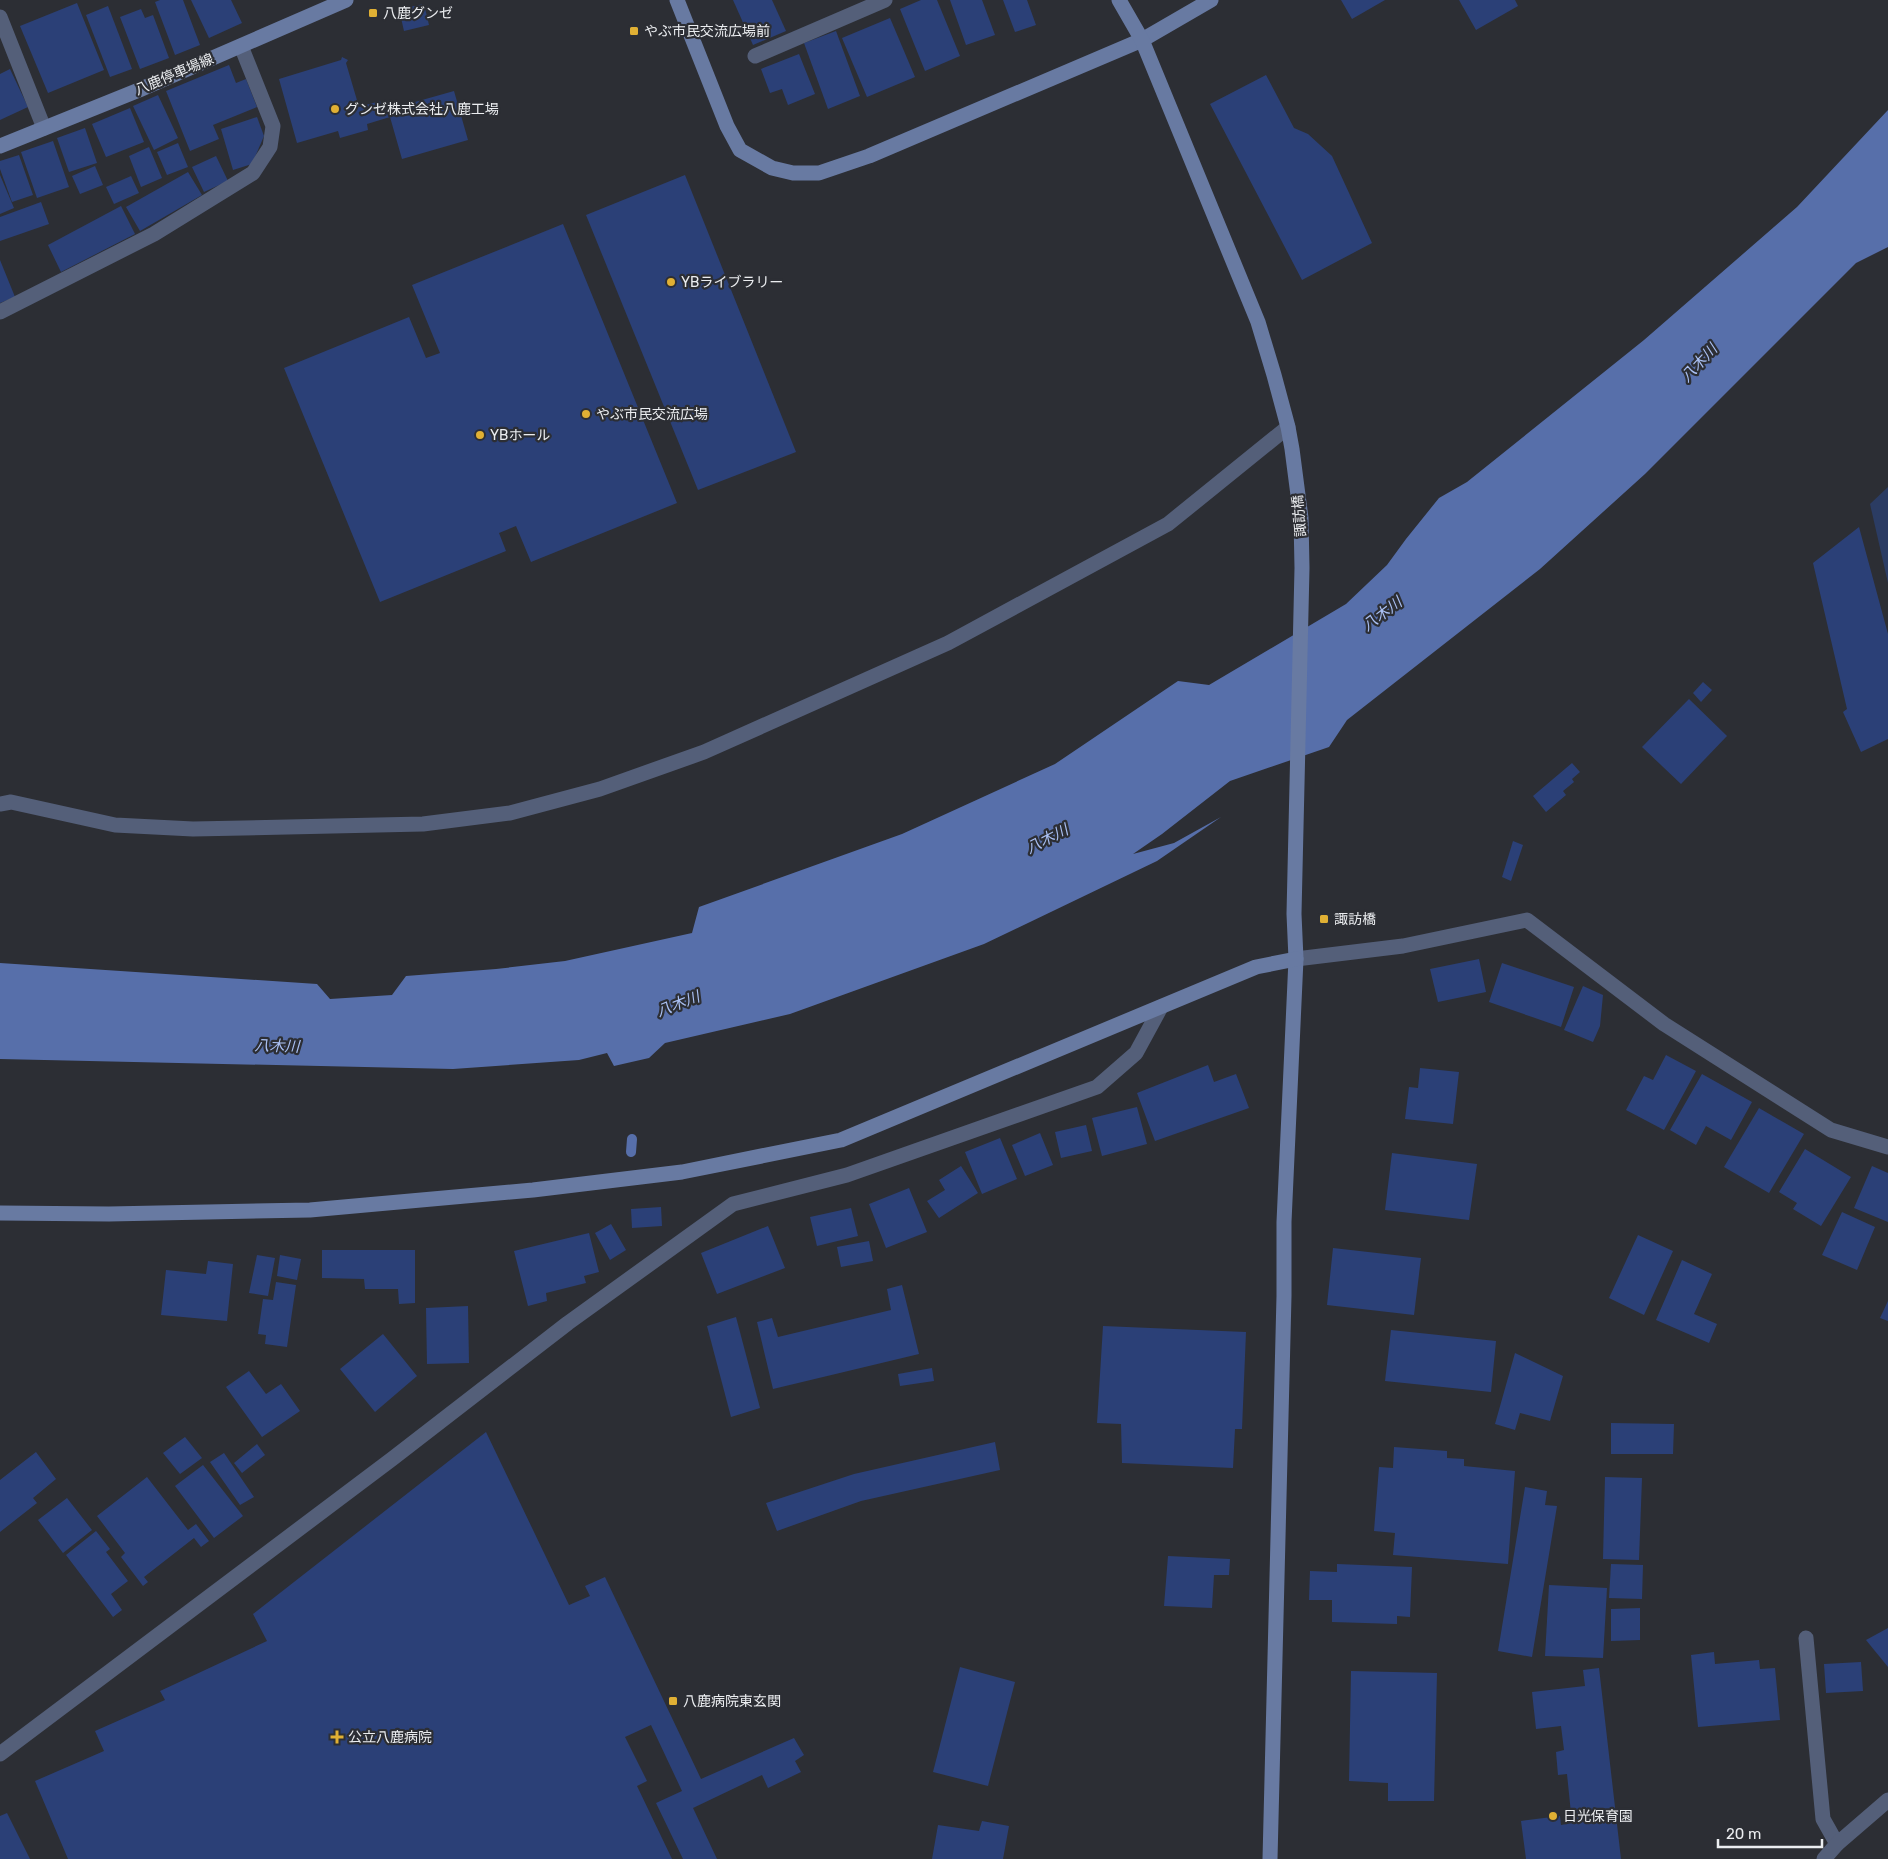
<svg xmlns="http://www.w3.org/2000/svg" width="1888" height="1859" font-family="Rubik,'Noto Sans JP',sans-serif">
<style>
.green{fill:#2b3c63}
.water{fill:#576faa}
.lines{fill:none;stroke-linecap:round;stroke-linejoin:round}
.stream{stroke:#576faa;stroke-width:10}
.building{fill:#2b4077}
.street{stroke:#545f79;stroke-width:15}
.secondary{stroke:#687aa2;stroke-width:15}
.poi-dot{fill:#e0b034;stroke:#2c2e34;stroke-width:2}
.labels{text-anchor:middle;stroke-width:4.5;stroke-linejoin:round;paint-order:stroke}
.poi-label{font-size:14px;fill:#ebedf0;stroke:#2c2e34;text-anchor:start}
.street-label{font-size:14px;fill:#ebedf0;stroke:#2c2e34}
.water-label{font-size:15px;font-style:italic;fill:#aac0f3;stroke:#2c2e34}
</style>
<rect width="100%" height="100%" fill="#2c2e34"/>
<polygon class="green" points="1888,487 1888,583 1870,504"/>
<polygon class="water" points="1888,110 1888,247 1856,263 1645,474 1540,569 1347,720 1329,747 1230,781 1162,834 1133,854 1174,843 1221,817 1157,861 984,944 790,1014 665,1043 649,1058 614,1066 607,1053 579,1060 453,1069 0,1059 0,963 317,984 330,999 392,995 406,976 496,969 565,961 692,933 699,907 902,834 1055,764 1178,681 1209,685 1346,604 1387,565 1406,539 1439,498 1467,482 1644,340 1797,207"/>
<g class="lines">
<polyline class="stream" points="631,1152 632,1139"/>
</g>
<g class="building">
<polygon points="160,0 183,0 200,45 175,55 155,2"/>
<polygon points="191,0 231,0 242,23 209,38"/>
<polygon points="733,0 772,0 786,31 753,45"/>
<polygon points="921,0 937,0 960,56 925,71 900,9"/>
<polygon points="950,0 982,0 995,35 966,45"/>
<polygon points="1003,0 1027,0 1036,25 1015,32"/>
<polygon points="1341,0 1385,0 1352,19"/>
<polygon points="1459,0 1515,0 1518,6 1476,30"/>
<polygon points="77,3 104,70 48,93 20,26"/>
<polygon points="424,4 429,25 404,31 399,9"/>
<polygon points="108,6 132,69 110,77 86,15"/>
<polygon points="141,9 145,18 153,15 169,58 140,69 120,17"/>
<polygon points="890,18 915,77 867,97 842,38"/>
<polygon points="836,31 860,96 828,109 804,43"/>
<polygon points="799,54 815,94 788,105 782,89 770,93 761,69"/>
<polygon points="342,57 348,60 346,63 359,107 380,101 383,111 454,91 468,140 402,159 390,117 367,124 368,130 340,138 338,131 297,143 279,79 341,60"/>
<polygon points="229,65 236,83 246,79 257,107 213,125 219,139 190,151 166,91"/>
<polygon points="10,69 28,107 0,120 0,74"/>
<polygon points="1266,75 1294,128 1308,134 1332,156 1372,243 1302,280 1210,104"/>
<polygon points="158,95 178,138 154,150 133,106"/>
<polygon points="130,108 144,142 106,157 92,124"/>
<polygon points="257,117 264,136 252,164 233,170 221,129"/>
<polygon points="85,128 97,163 69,172 57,138"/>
<polygon points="53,141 69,187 37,198 21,152"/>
<polygon points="178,143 188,167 167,175 157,152"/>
<polygon points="149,147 162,178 141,187 129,156"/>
<polygon points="19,155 33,195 12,202 0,169 0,161"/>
<polygon points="216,156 228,181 204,192 192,167"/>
<polygon points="95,166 103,185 80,194 72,176"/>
<polygon points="188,172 202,195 140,231 126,207"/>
<polygon points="0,175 14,208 0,214"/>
<polygon points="685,175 796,452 698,490 586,215"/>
<polygon points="131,176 139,193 114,204 106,187"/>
<polygon points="41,202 49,224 0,241 0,217"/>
<polygon points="121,206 135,234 61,272 48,245"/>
<polygon points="563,224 677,503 531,562 516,526 499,533 506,551 380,602 284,368 409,317 426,358 440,353 412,285"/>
<polygon points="0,260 15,297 0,303"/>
<polygon points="1859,527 1888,634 1888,739 1861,752 1843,712 1847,709 1813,563"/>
<polygon points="1703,682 1712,690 1701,702 1693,693"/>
<polygon points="1689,699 1727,736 1681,784 1642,747"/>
<polygon points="1572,763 1580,772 1572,779 1574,782 1563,791 1566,795 1546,812 1533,796"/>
<polygon points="1513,841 1523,845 1511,881 1502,877"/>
<polygon points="1479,959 1486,992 1438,1002 1430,969"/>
<polygon points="1502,963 1574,987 1561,1027 1489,1002"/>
<polygon points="1583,986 1603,995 1600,1026 1593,1042 1564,1030"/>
<polygon points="1666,1055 1696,1071 1664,1130 1626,1110 1644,1076 1653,1080"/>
<polygon points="1208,1065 1214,1082 1236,1074 1249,1108 1155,1141 1137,1093"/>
<polygon points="1420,1068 1459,1072 1453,1124 1405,1119 1409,1087 1418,1088"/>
<polygon points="1702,1074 1752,1102 1731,1140 1706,1126 1696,1145 1670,1130"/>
<polygon points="1137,1107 1147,1144 1102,1156 1092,1118"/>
<polygon points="1759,1108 1804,1134 1769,1193 1724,1167"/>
<polygon points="1086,1125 1092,1151 1061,1158 1055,1132"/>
<polygon points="1040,1133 1053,1165 1025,1176 1012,1145"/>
<polygon points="1000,1138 1017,1179 982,1194 965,1152"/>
<polygon points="1805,1149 1851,1177 1821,1226 1793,1209 1797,1203 1779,1192"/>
<polygon points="1392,1153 1477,1164 1469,1220 1385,1210"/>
<polygon points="961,1166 978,1193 939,1218 927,1201 945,1190 939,1180"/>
<polygon points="1872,1166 1888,1173 1888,1222 1854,1208"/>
<polygon points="909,1188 927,1232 886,1248 869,1204"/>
<polygon points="661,1207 662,1226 632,1228 631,1209"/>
<polygon points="851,1208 858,1236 817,1246 810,1217"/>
<polygon points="1842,1212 1875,1227 1857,1270 1822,1255"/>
<polygon points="611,1224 626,1250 610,1260 595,1233"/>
<polygon points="768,1226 785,1268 717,1294 701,1253"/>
<polygon points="589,1233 599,1272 584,1276 586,1283 546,1293 547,1301 528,1306 514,1251"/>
<polygon points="1638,1235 1673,1251 1644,1315 1609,1298"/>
<polygon points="869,1241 873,1261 841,1267 837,1247"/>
<polygon points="1333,1248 1421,1258 1414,1315 1327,1305"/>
<polygon points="322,1250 415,1250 415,1303 399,1304 398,1289 365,1289 364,1279 322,1278"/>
<polygon points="257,1255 275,1258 268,1296 249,1293"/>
<polygon points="280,1255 301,1259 297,1280 277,1276"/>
<polygon points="1682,1260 1712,1274 1694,1314 1717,1324 1709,1343 1656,1320"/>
<polygon points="208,1261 233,1264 227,1321 161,1315 166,1270 206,1274"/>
<polygon points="276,1282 296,1285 287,1347 265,1344 266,1335 258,1334 263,1299 273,1300"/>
<polygon points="902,1285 919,1354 773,1389 757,1322 772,1318 778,1337 891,1310 887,1289"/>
<polygon points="1888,1301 1888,1321 1880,1318"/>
<polygon points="468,1306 469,1363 427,1364 426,1308"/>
<polygon points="736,1317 760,1408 731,1417 707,1326"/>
<polygon points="1103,1326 1246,1332 1242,1429 1235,1429 1233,1468 1122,1463 1121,1424 1097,1423"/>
<polygon points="1391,1330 1496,1341 1491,1392 1385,1381"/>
<polygon points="383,1334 417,1376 375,1412 340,1369"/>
<polygon points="1515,1353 1563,1376 1550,1421 1520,1413 1515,1430 1495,1424"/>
<polygon points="932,1368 934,1381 900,1386 898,1374"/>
<polygon points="249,1371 266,1394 281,1384 300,1411 262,1437 226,1387"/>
<polygon points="1611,1423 1674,1424 1673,1454 1611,1454"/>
<polygon points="486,1432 569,1605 590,1596 585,1586 605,1577 701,1779 794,1738 804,1755 795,1761 801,1772 768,1788 762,1775 693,1808 717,1859 683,1859 656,1803 682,1791 651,1725 625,1737 647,1781 637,1786 672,1859 68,1859 35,1781 104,1751 95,1731 165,1700 160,1691 267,1641 253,1614"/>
<polygon points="185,1437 202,1458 180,1474 163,1453"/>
<polygon points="995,1442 1000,1470 861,1501 777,1531 766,1503 854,1474"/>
<polygon points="257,1444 265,1455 242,1473 234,1463"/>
<polygon points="1394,1447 1447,1451 1447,1458 1464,1459 1464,1466 1515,1471 1508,1564 1393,1555 1395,1533 1374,1531 1379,1467 1393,1468"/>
<polygon points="36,1452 56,1479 33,1498 37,1503 0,1532 0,1480"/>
<polygon points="224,1453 254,1497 240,1505 210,1462"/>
<polygon points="203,1465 243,1516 214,1538 175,1486"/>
<polygon points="147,1477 188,1530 196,1524 209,1541 201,1547 194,1538 144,1577 148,1582 143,1586 121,1557 125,1553 97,1516"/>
<polygon points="1605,1477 1642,1478 1639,1560 1603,1559"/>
<polygon points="1525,1487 1547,1491 1545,1505 1557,1506 1532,1657 1498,1651"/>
<polygon points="67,1498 92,1530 63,1553 38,1520"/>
<polygon points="96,1531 110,1549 106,1552 128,1581 111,1594 122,1610 113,1617 66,1555"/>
<polygon points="1168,1556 1230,1559 1229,1575 1214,1575 1212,1608 1164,1606"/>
<polygon points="1337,1564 1412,1567 1410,1617 1397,1616 1397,1624 1332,1622 1332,1600 1309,1600 1310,1571 1337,1572"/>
<polygon points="1611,1564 1643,1565 1642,1599 1609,1598"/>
<polygon points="1549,1585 1607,1588 1603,1658 1545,1656"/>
<polygon points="1640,1608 1640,1640 1611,1641 1611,1609"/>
<polygon points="1888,1628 1888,1667 1866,1640"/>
<polygon points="1714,1652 1715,1664 1759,1660 1760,1669 1775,1668 1780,1720 1698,1727 1691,1655"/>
<polygon points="1861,1662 1863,1691 1826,1693 1824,1664"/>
<polygon points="960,1667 1015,1682 988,1786 933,1772"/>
<polygon points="1599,1668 1621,1859 1526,1859 1521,1821 1560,1816 1561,1825 1572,1823 1567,1774 1558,1775 1556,1752 1564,1750 1561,1726 1536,1729 1532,1692 1585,1686 1583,1670"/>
<polygon points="1351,1671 1437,1673 1434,1801 1388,1801 1388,1783 1349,1781"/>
<polygon points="7,1813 30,1859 0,1859 0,1816"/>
<polygon points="982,1821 1009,1826 1003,1859 932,1859 938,1825 979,1831"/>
</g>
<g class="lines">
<g class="street">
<polyline points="0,17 44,128"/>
<polyline points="755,56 885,0"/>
<polyline points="0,312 154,234 253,173 270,147 273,126 241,46"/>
<polyline points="0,804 11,802 115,825 193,829 423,824 510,813 600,789 704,752 948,643 1168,524 1288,427"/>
<polyline points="1296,959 1403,946 1527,920 1664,1024 1831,1130 1888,1147"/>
<polyline points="1806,1638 1823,1819 1837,1844"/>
<polyline points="0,1754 392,1459 568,1323 733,1204 847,1175 1097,1087 1136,1053 1161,1007"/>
<polyline points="1824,1859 1837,1844 1888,1800"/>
</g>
<g class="secondary">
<polyline points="677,0 727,126 740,150 772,168 793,173 819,173 869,156 1142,40 1211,0"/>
<polyline points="1119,0 1142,40 1258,322 1274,375 1288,427 1292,449 1301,518 1302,568 1294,914 1296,959 1284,1222 1284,1296 1270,1859"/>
<polyline points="0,146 139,90 346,0"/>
<polyline points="0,1213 109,1214 310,1210 533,1190 682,1172 841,1140 1256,967 1296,959"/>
</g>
</g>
<g class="poi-dot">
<rect x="368" y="8" width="10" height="10" rx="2.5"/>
<rect x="629" y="26" width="10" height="10" rx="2.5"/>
<circle cx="335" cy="109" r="5"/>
<circle cx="671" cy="282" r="5"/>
<circle cx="586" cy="414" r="5"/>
<circle cx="480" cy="435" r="5"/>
<rect x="1319" y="914" width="10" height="10" rx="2.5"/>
<rect x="668" y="1696" width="10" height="10" rx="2.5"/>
<path d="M334.5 1729.5h5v5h5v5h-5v5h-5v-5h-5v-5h5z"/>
<circle cx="1553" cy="1816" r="5"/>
</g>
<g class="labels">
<g class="poi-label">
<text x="383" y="18">八鹿グンゼ</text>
<text x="644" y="36">やぶ市民交流広場前</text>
<text x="345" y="114">グンゼ株式会社八鹿工場</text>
<text x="681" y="287">YBライブラリー</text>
<text x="596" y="419">やぶ市民交流広場</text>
<text x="490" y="440">YBホール</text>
<text x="1334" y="924">諏訪橋</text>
<text x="683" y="1706">八鹿病院東玄関</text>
<text x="348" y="1742">公立八鹿病院</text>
<text x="1563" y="1821">日光保育園</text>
</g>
<g class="street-label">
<text transform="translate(174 74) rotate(-23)" y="5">八鹿停車場線</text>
<text transform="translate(1299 516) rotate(-95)" y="5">諏訪橋</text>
</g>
<g class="water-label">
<text transform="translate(1699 363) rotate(-47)" y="5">八木川</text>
<text transform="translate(1382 614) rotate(-37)" y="5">八木川</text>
<text transform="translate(1047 839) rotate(-27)" y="5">八木川</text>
<text transform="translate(678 1004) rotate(-21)" y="5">八木川</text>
<text transform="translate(277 1046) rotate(2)" y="5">八木川</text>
</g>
</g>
<path d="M1718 1839v8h104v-8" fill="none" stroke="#ebedf0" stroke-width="2.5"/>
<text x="1726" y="1839" font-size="15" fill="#ebedf0" stroke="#2c2e34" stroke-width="4" paint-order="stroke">20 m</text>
</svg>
